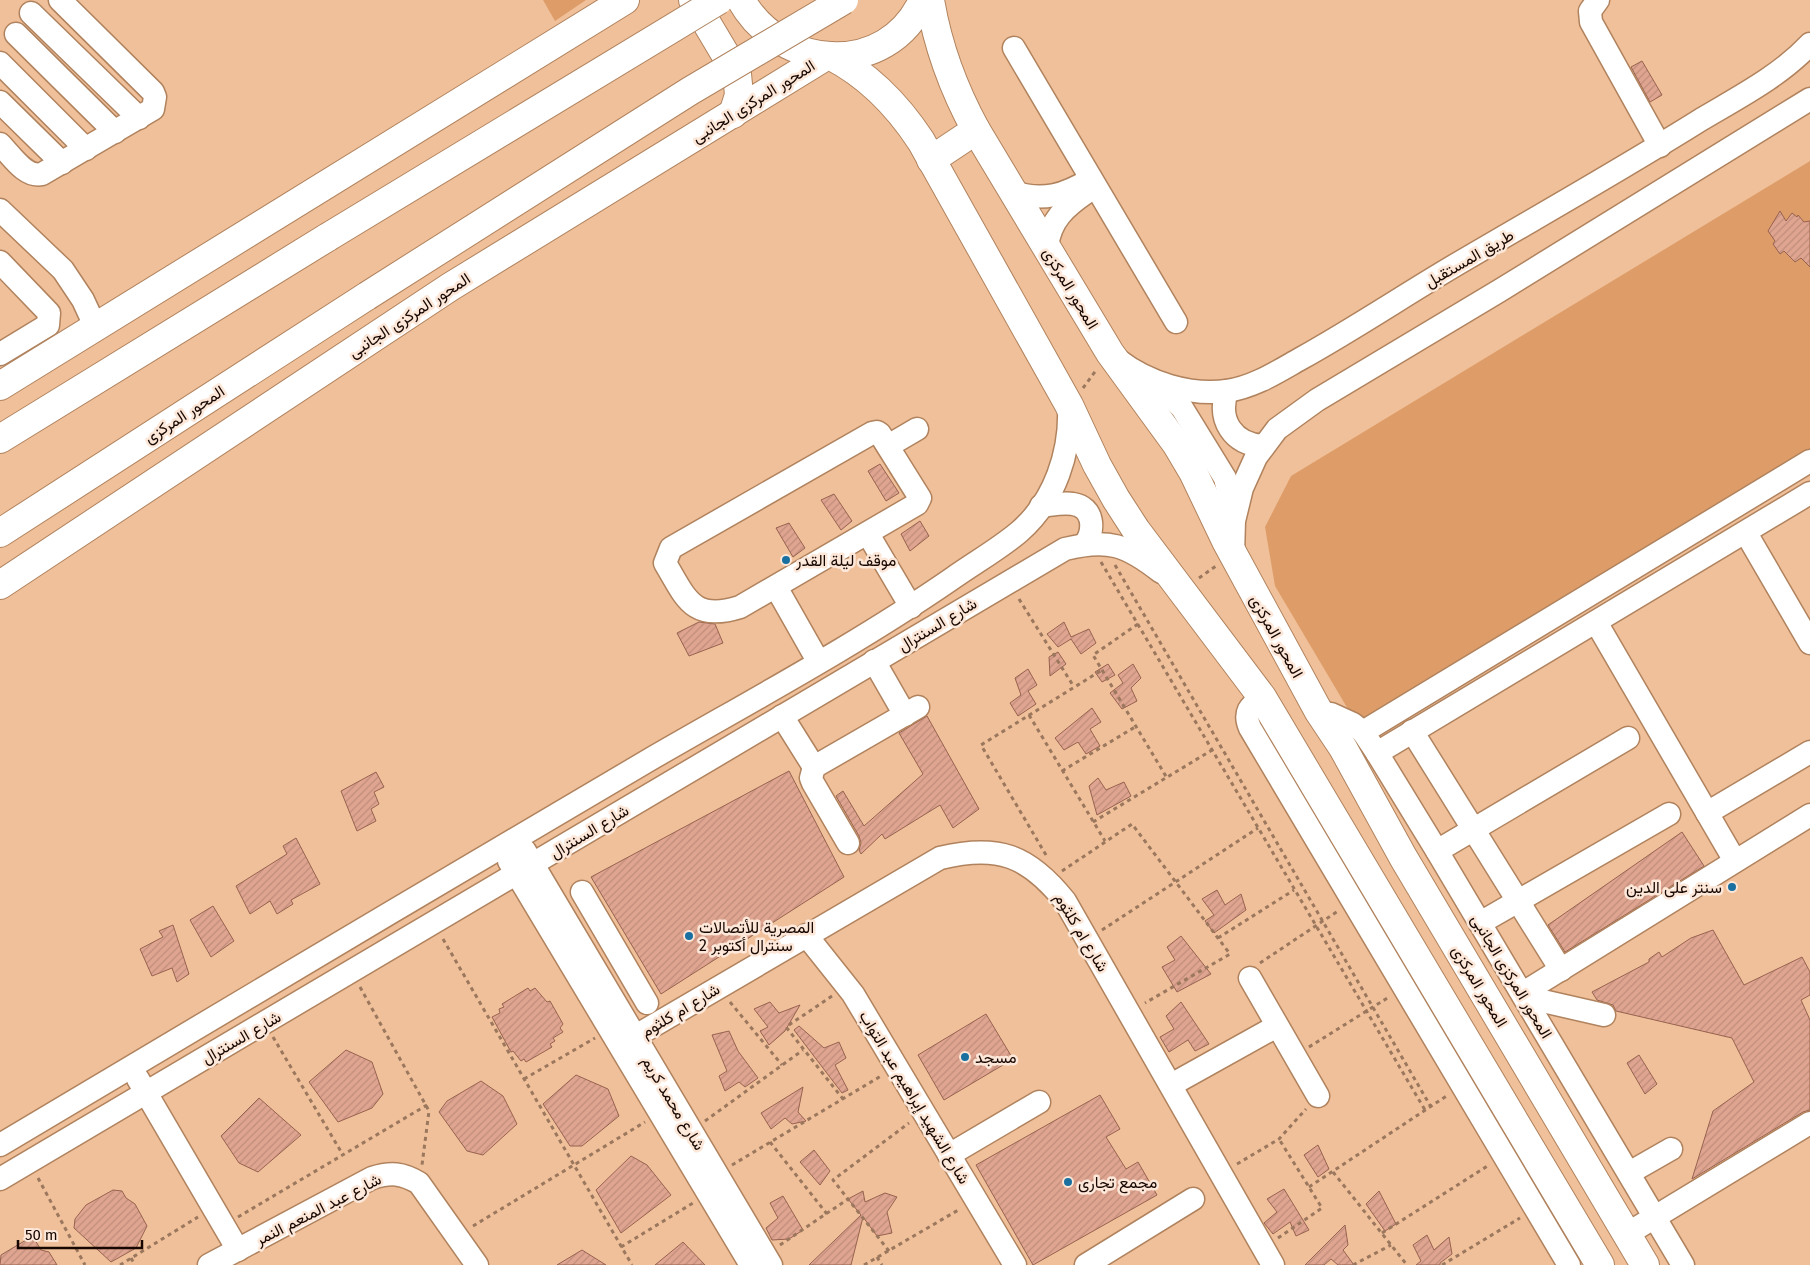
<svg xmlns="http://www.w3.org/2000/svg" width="1810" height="1265" font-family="'Fira Sans',Vazirmatn,sans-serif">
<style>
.green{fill:#de9d68}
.building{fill:url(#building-hatch);stroke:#97624f}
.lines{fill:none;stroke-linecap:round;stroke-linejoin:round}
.minor-casing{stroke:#b0835e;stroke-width:25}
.major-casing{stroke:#b0835e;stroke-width:30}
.highway-casing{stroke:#b0835e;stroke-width:30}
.path{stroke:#9a775d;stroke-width:3;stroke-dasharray:4 4;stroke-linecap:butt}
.minor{stroke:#fff;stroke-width:22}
.major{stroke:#fff;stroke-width:28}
.highway{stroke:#fff;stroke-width:28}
.highway-bridge-casing{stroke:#b0835e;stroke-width:30;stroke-linecap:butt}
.highway-bridge{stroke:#fff;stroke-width:28}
.poi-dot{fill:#196f9f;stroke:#fce7d8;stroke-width:2}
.labels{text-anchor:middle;stroke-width:5;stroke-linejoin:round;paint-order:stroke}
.street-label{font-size:16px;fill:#170700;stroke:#fce7d8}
.poi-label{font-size:16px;fill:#170700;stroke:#fce7d8;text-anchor:start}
</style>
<defs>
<pattern id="building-hatch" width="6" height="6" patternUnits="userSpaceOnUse" patternTransform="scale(1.25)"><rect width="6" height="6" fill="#e0a591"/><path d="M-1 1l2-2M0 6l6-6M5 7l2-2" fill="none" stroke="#bf8d7b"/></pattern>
</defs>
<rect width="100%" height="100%" fill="#f0c09a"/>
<g class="green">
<polygon points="543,0 586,0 555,21"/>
<polygon points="1810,161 1810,453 1358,726 1275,586 1265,527 1291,476"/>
</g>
<g class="building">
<polygon points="1642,61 1662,95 1650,102 1631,67"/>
<polygon points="1780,211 1786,221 1792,213 1797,217 1798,215 1804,222 1810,221 1810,267 1801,258 1795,262 1784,251 1780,254 1773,244 1775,241 1768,231"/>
<polygon points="880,464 899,493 886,501 868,471"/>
<polygon points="834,494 852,521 841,530 821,500"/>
<polygon points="920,521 929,536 910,551 901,534"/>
<polygon points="789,523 805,548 793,557 776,528"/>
<polygon points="699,622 715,624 723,643 689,656 677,633"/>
<polygon points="1064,622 1071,637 1089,629 1096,643 1081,654 1071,639 1058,647 1047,634"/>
<polygon points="1058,652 1066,664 1050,676 1049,657"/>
<polygon points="1108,664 1115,675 1102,682 1095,672"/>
<polygon points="1133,664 1141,678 1131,688 1137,701 1122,709 1110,693 1123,683 1118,675"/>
<polygon points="1028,669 1037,685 1028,691 1036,704 1018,716 1010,703 1021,695 1015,678"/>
<polygon points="1092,708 1101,722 1090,729 1100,746 1086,754 1078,742 1064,750 1055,738"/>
<polygon points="927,716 979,809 953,828 940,805 885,839 882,834 861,854 859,850 861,843 859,836 836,796 843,791 864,826 923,774 899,733"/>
<polygon points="789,771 844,877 661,994 591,877"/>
<polygon points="376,772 384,787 374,792 379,804 371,809 376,821 357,831 341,791"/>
<polygon points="1098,778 1106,790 1124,782 1131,796 1097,815 1089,786"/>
<polygon points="1682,832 1704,866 1565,952 1548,925"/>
<polygon points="296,838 320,884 291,900 293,904 277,914 270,901 250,914 236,886 287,854 283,846"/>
<polygon points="1217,890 1225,905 1241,894 1246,910 1214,933 1205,921 1214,915 1202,899"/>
<polygon points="213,906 234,941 211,957 190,920"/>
<polygon points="173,925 189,974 177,982 172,968 152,976 140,949 163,937 159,931"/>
<polygon points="1713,930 1744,985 1802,957 1810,972 1810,995 1801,1000 1810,1020 1810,1110 1803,1112 1692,1179 1713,1111 1754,1082 1732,1038 1616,1011 1613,1005 1597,1000 1592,992 1649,962 1649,959 1659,952 1662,957 1691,938"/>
<polygon points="1181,936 1211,974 1177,992 1162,967 1175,960 1167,947"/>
<polygon points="528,988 530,991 535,988 547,1002 550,1001 563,1024 560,1028 563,1032 553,1038 555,1041 550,1044 552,1047 526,1062 524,1059 521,1061 513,1051 511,1052 492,1017 500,1013 499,1009 504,1007 502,1004"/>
<polygon points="770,1002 779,1013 800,1005 785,1031 769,1045 760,1031 768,1027 754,1009"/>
<polygon points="1181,1002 1209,1044 1195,1051 1188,1040 1169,1052 1160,1037 1174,1029 1166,1016"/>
<polygon points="986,1014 1013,1059 944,1100 918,1055"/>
<polygon points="799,1026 824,1048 839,1042 846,1058 835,1065 848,1090 842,1093 794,1030"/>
<polygon points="729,1031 738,1051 758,1078 745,1087 739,1082 725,1091 719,1076 727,1071 712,1035"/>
<polygon points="346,1050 372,1062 383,1094 372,1108 338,1122 309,1082"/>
<polygon points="1639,1055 1657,1084 1645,1094 1627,1063"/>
<polygon points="576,1075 608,1089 619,1116 582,1146 570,1146 543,1104"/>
<polygon points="481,1081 503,1096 517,1124 483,1155 467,1151 439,1112 447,1101"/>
<polygon points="803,1087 798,1112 806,1121 792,1124 785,1118 771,1129 761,1113"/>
<polygon points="1100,1095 1120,1129 1106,1137 1126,1169 1138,1162 1157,1195 1033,1265 976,1165"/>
<polygon points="259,1098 301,1135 258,1172 239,1163 221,1136"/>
<polygon points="1318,1145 1329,1169 1318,1177 1304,1155"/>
<polygon points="814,1150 830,1171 820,1185 800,1162"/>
<polygon points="631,1156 647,1165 671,1195 621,1233 596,1190"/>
<polygon points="1284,1189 1309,1230 1296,1236 1290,1222 1273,1234 1264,1223 1277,1212 1267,1199"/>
<polygon points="113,1190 122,1191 126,1198 135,1204 147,1226 136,1248 111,1262 74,1228 75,1219 86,1205"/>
<polygon points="863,1191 865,1202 885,1193 897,1197 887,1212 892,1233 877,1236 863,1217 851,1265 809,1265 861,1215 848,1199"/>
<polygon points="1379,1191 1396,1224 1385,1231 1366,1204"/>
<polygon points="783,1196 803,1230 789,1239 772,1240 766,1228 778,1218 770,1203"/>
<polygon points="1345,1225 1348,1245 1343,1250 1354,1265 1338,1265 1331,1259 1324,1265 1305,1265"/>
<polygon points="1427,1235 1434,1250 1449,1237 1452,1254 1440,1263 1440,1265 1416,1265 1421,1261 1413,1245"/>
<polygon points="26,1240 35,1240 41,1250 49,1252 57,1265 0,1265 1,1255"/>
<polygon points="683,1242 705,1265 655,1265"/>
<polygon points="582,1250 606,1265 557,1265"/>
</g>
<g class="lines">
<g class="minor-casing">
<g id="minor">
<polyline points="1598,0 1590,11 1591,22 1660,146"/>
<polyline points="31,13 139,118"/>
<polyline points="16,34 115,132"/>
<polyline points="1014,48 1176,322"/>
<polyline points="0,63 86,149"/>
<polyline points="0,102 62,163"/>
<path d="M0 144C11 155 25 178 42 174L153 109 155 97 153 92 60 0"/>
<path d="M1013 192C1043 202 1065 195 1091 179"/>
<polyline points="0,210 63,270 83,300 95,326"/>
<path d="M1047 247C1050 220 1065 207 1087 192"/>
<polyline points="0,262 49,313 48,325 0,354"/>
<path d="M1118 360C1148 383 1190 396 1227 391 1254 387 1277 372 1300 359 1356 328 1409 292 1464 260 1544 213 1624 168 1702 119 1739 97 1780 76 1810 44"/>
<polyline points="1155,386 1170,396 1182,408 1225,478 1229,495 1229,513"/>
<path d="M1227 391C1217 420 1233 444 1263 446"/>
<path d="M877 432 880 434 920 498 917 504 740 607C692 622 686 598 665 563L671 548 872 433Z"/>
<polyline points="888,446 917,429"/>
<path d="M1041 506C1051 505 1063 502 1073 504 1094 507 1095 530 1085 544"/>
<polyline points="1746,533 1810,643"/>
<polyline points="868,534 911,607"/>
<polyline points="1233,555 1234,521 1242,488 1256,457 1277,429 1317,400 1499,291 1810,99"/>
<polyline points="776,587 818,661"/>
<polyline points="1596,622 1735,861"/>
<polyline points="874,661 905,715"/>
<path d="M1262 697C1250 706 1243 712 1250 728L1569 1265"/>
<polyline points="1319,712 1331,714 1353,724 1363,732 1377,753 1437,851 1683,1265"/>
<polyline points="782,716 814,767"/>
<polyline points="1412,731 1561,970"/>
<polyline points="1363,732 1810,461"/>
<polyline points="1377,753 1810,493"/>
<polyline points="1707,813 1810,752"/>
<polyline points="848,843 813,783 811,778 814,767 918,707"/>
<polyline points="525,851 771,1265"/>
<polyline points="1437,851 1628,738"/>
<polyline points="509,861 751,1265"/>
<polyline points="582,892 647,1003"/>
<polyline points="1480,923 1669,814"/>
<polyline points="806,935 853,994 1015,1265"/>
<polyline points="1250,978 1318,1096"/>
<polyline points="1523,993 1810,815"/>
<polyline points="1525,997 1604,1015"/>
<path d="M634 1037 940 858C998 844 1028 855 1065 901L1273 1265"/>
<polyline points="138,1079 238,1250"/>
<polyline points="1171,1085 1277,1026"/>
<path d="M0 1145C216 1017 432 887 649 760 751 701 856 645 953 578 974 563 999 549 1019 532 1055 501 1071 452 1069 406"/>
<polyline points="949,1155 1039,1102"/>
<polyline points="1629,1173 1671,1149"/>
<path d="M0 1179 1065 549C1108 538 1127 545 1161 572"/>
<polyline points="1627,1234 1810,1123"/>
<path d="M209 1265 372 1178C391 1172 402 1173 419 1183L477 1265"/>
<polyline points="1086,1265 1193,1199"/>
</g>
</g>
<g class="major-casing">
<g id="major">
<polyline points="693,0 737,74 739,95 733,114"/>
<path d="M741 0C781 71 887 79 923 0"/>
<path d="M930 0C938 48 953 88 976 130L1110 353 1177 445 1193 472 1226 541 1319 712 1343 748 1403 857 1645 1265"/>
<path d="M831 56C870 76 898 106 921 141L1069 405 1097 465 1116 499 1136 530 1262 697 1600 1265"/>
<polyline points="931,160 976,130"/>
<polyline points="0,386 625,0"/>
<polyline points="0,585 450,287 826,56"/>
</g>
</g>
<g class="highway-casing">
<g id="highway">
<polyline points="0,439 328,237"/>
<polyline points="0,533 367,296"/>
</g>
</g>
<g class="path">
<polyline points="1083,388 1097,369"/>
<polyline points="1101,562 1425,1110"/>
<polyline points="1115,565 1431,1107"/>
<polyline points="1199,578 1216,566"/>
<polyline points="1019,599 1074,687"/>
<polyline points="1138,624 1093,655 1167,778"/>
<polyline points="1029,715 1105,841"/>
<polyline points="1062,771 1135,727"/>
<polyline points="1093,822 1212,750"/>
<polyline points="1046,855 981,745 1102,670"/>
<polyline points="1062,871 1132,824 1230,954 1145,1003"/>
<polyline points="1102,930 1258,828"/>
<polyline points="1218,938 1294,890"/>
<polyline points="443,939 632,1265"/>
<polyline points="1260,963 1338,911"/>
<polyline points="360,987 429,1111 422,1165"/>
<polyline points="832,996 786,1027 843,1099"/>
<polyline points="730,1002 782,1065"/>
<polyline points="273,1037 343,1155"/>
<polyline points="1309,1047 1389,997"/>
<polyline points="524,1079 595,1038"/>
<polyline points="705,1121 803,1050"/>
<polyline points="770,1142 827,1214"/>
<polyline points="1237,1164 1279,1139 1306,1109"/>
<polyline points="732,1165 881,1076"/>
<polyline points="1333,1172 1407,1265"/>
<polyline points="38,1178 85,1265"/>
<polyline points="1309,1187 1448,1095"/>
<polyline points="238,1217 427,1105"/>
<polyline points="473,1226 645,1122"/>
<polyline points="1382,1233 1489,1165"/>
<polyline points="1278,1238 1322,1208 1279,1139"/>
<polyline points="780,1245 848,1199"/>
<polyline points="621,1247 693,1203"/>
<polyline points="889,1251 833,1180 909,1123"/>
<polyline points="877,1257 882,1265"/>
<polyline points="131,1258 135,1265"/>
<polyline points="120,1265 198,1217"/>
<polyline points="864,1265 960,1209"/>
<polyline points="1353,1265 1391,1245"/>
<polyline points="1442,1265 1520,1218"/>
</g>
<use href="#minor" class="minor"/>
<use href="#major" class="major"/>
<use href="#highway" class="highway"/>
<g class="highway-bridge-casing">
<g id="highway-bridge">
<polyline points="328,237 719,0"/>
<polyline points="367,296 690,91 844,0"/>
</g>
</g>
<use href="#highway-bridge" class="highway-bridge"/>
</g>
<g class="poi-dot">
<circle cx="786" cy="560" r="5"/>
<circle cx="1732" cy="887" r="5"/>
<circle cx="689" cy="936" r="5"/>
<circle cx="965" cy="1057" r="5"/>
<circle cx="1068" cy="1182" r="5"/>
</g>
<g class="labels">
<g class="street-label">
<text transform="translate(753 101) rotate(-32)" y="6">المحور المركزى الجانبى</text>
<text transform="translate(1469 258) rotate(-30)" y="6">طريق المستقبل</text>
<text transform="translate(1071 288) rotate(59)" y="6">المحور المركزى</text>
<text transform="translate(409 315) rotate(-33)" y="6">المحور المركزى الجانبى</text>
<text transform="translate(184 414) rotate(-33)" y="6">المحور المركزى</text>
<text transform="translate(937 624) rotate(-31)" y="6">شارع السنترال</text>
<text transform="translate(1277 636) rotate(61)" y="6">المحور المركزى</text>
<text transform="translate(589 831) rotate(-31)" y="6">شارع السنترال</text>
<text transform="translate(1082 932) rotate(59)" y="6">شارع ام كلثوم</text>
<text transform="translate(1512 976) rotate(59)" y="6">المحور المركزى الجانبى</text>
<text transform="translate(1480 986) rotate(59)" y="6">المحور المركزى</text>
<text transform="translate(680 1010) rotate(-31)" y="6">شارع ام كلثوم</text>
<text transform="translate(241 1037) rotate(-30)" y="6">شارع السنترال</text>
<text transform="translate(915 1097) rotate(59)" y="6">شارع الشهيد إبراهيم عبد التواب</text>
<text transform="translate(674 1103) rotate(59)" y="6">شارع محمد كريم</text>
<text transform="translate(318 1209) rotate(-27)" y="6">شارع عبد المنعم النمر</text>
</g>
<g class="poi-label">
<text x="796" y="566">موقف ليلة القدر</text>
<text x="1722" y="893" text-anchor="end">سنتر على الدين</text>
<text x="699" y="933">المصرية للأتصالات<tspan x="699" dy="18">سنترال أكتوبر 2</tspan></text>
<text x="975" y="1063">مسجد</text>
<text x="1078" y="1188">مجمع تجارى</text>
</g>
</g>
<path d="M18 1240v8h124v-8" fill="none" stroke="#170700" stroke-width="2.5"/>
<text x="25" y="1240" font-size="15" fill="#170700" stroke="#fce7d8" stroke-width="4" paint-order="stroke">50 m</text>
</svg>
